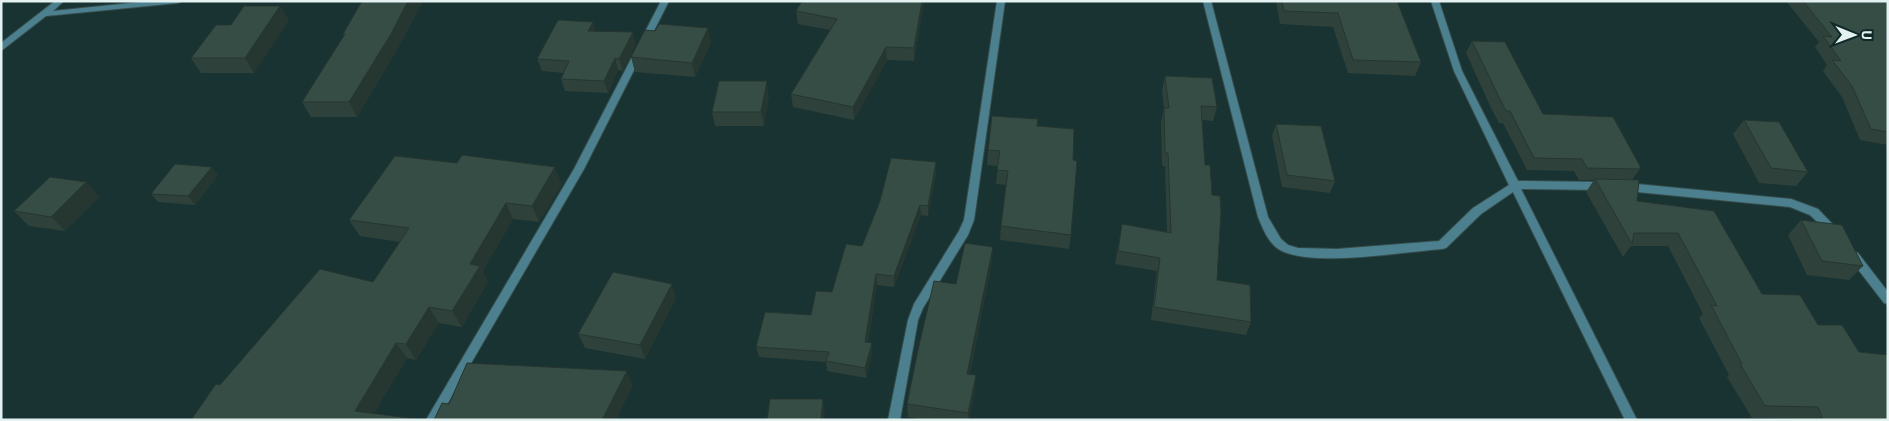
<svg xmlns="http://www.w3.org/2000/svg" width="1889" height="421" font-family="'Exo 2',sans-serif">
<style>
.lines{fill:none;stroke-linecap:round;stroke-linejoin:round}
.minor-casing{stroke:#354d4d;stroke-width:2}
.minor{fill:#4d808e;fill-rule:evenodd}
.wall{fill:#2e423b}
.shaded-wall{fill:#263630}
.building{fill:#364d45;stroke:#263630}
</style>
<rect width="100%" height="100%" fill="#193232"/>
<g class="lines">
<g class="minor-casing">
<g id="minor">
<polygon points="55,1 64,1 53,11 150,1 182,1 178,3 46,16 1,51 1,43"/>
<polygon points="661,1 669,1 584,169 438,420 426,420 574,169"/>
<polygon points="997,1 1005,1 974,220 968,235 923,308 918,320 900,420 888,420 908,320 914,304 959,231 964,220"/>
<path d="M1203 1H1211L1268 217 1281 239 1288 245 1298 248 1337 249 1439 241 1473 208 1509 185 1454 71 1431 1H1439L1462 71 1518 181 1602 182 1607 186 1602 190 1521 189 1637 420H1625L1513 192 1481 214 1446 248 1442 249C1403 252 1316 267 1282 251 1269 245 1263 229 1258 217Z"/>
<polygon points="1627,183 1791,199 1818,209 1841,233 1840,236 1832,236 1810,215 1790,207 1627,191 1622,187"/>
<polygon points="1854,252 1858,253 1888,292 1888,304 1884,303 1850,259 1849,256 1850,253"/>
</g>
</g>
<use href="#minor" class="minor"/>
</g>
<g class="wall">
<polygon points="924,1 914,61 887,60 854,120 793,107 791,94 830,30 798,24 796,11"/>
<polygon points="1276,1 1397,1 1421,62 1415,76 1348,73 1333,27 1280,24"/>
<polygon points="1786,1 1888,1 1888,145 1860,140 1842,97 1823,71 1827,65 1815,47 1819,42"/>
<polygon points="422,3 398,48 357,117 311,117 302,102 344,36 343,34"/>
<polygon points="280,6 289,20 254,73 201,73 191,58 231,25"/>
<polygon points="593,22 595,31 636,44 623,71 618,70 608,93 565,91 561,79 564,73 542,71 537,59"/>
<polygon points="1472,41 1543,114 1640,169 1632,180 1637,201 1762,294 1818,325 1888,420 1804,420 1804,419 1752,418 1727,377 1729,375 1699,318 1703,314 1668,246 1631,246 1623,257 1586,192 1594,180 1579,180 1574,171 1527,170 1503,123 1499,123 1491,108 1466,53"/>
<polygon points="711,43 695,77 635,72 631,57"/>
<polygon points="1165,76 1217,107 1213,121 1202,120 1205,165 1217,280 1251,322 1246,335 1151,320 1157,271 1115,264 1122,224 1167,232 1165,166 1162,166 1161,122 1164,108 1162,90"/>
<polygon points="769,96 764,126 715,126 712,112"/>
<polygon points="1744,120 1808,172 1796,186 1759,183 1733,134"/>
<polygon points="1276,124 1335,181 1330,193 1282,187 1272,136"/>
<polygon points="1037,126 1071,235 1069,249 1000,240 1001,226 1006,185 996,184 998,166 987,165 988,150"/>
<polygon points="936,162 936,173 928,216 921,215 894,287 877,285 868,342 872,343 872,353 866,378 827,371 826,362 759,357 756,347 811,315 832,292 862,246"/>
<polygon points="218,175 195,205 158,202 151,194"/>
<polygon points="86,182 99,197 65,231 29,226 14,211"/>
<polygon points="562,184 539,222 513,219 483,271 488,282 462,327 439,323 416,360 407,358 374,413 191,420 220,385 373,282 400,242 360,236 349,220"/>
<polygon points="1801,220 1863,266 1849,280 1807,275 1788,235"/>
<polygon points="992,261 970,374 975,389 969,420 925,420 908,417 907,404 956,284"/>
<polygon points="676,298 645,359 585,348 578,334"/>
</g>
<g class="shaded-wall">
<polygon points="408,1 422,1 422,3 398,48 357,117 349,102"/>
<polygon points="922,1 924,1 914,61 914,48"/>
<polygon points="280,6 289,20 254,73 245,58"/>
<polygon points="593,22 596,34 588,31"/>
<polygon points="708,28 711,43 695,77 692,63"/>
<polygon points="633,32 636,44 623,71 619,59"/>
<polygon points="886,47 887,60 854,120 853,107"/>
<polygon points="615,58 618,70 608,93 604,81"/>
<polygon points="767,81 769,96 764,126 761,112"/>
<polygon points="936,162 936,173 928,216 928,206"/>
<polygon points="212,167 218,175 195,205 188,196"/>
<polygon points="555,167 562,184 539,222 532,206"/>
<polygon points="86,182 99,197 65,231 51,217"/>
<polygon points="506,203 513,219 483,271 488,282 462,327 452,311 470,264"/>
<polygon points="920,205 921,215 894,287 894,276"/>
<polygon points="993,247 992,261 967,387 967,374"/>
<polygon points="876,274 877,285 866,352 865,342"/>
<polygon points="672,284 676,298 645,359 640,345"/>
<polygon points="429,307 439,323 416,360 406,344"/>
<polygon points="396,343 407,358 370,420 355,411"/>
<polygon points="872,343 872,353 866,378 865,368"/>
<polygon points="627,371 633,386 616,420 602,420"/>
<polygon points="976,375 975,389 969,420 968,420 968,413"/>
<polygon points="823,399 825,411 824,420 821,420"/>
</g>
<g class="building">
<polygon points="362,1 408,1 391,34 349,102 302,102 345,34 343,34"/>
<polygon points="802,1 922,1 914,48 886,47 853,107 791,94 837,19 796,11"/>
<polygon points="1282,1 1397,1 1421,62 1353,60 1338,13 1284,11"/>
<polygon points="1803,1 1888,1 1888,132 1871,129 1852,86 1832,60 1841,61 1823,36 1832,37"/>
<polygon points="244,6 280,6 245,58 191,58 216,25 231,25"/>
<polygon points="558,20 593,22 588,31 633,32 619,59 615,58 604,81 561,79 569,61 537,59"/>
<polygon points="659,24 708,28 692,63 631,57 645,30 655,31"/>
<polygon points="1472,41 1505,42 1543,114 1613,117 1640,166 1640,169 1587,168 1582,159 1534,158 1510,111 1506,111 1498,95"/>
<polygon points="1165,76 1212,78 1217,107 1201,106 1205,165 1210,165 1212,195 1220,196 1221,212 1217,280 1250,285 1251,322 1154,307 1160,258 1118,251 1122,224 1171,233 1168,153 1165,153 1164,108 1169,108"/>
<polygon points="719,81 767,81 761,112 712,112"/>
<polygon points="992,116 1038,119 1037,126 1074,129 1073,160 1077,161 1071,235 1001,226 1008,171 997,170 1000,151 988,150"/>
<polygon points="1744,120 1779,122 1808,172 1771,168"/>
<polygon points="1276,124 1321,126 1335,181 1287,175"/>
<polygon points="462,155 555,167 532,206 506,203 470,264 480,266 452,311 429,307 406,344 396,343 355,411 424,420 191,420 216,384 220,385 320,269 373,282 409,228 349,220 395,156 457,163"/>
<polygon points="891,158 936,162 928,206 920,205 894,276 876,274 865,342 872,343 865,368 826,361 829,352 756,347 765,312 811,315 816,291 832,292 846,244 862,246 880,201"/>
<polygon points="175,164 212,167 188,196 151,194"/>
<polygon points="50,177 86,182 51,217 14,211"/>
<polygon points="1595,179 1639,180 1637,201 1714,211 1762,294 1800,295 1818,325 1842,325 1859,352 1888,355 1888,420 1823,420 1818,407 1765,406 1740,364 1742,364 1711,305 1717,306 1678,233 1634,233 1632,244"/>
<polygon points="1801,220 1842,225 1863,266 1822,261"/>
<polygon points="965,243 993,247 967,374 976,375 968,413 907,404 918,350 934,281 956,284"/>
<polygon points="613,272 672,284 640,345 578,334"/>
<polygon points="467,363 627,371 602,420 434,420 442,403 449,404"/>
<polygon points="770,399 823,399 821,420 767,420"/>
</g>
<rect width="1889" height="421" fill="none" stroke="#e3f1f1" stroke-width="5"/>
<g transform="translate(1854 35) rotate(91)" stroke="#0f2828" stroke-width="4" paint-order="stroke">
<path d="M0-4L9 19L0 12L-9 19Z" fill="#e3f1f1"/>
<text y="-8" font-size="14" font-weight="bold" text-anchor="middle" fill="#e3f1f1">U</text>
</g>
</svg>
